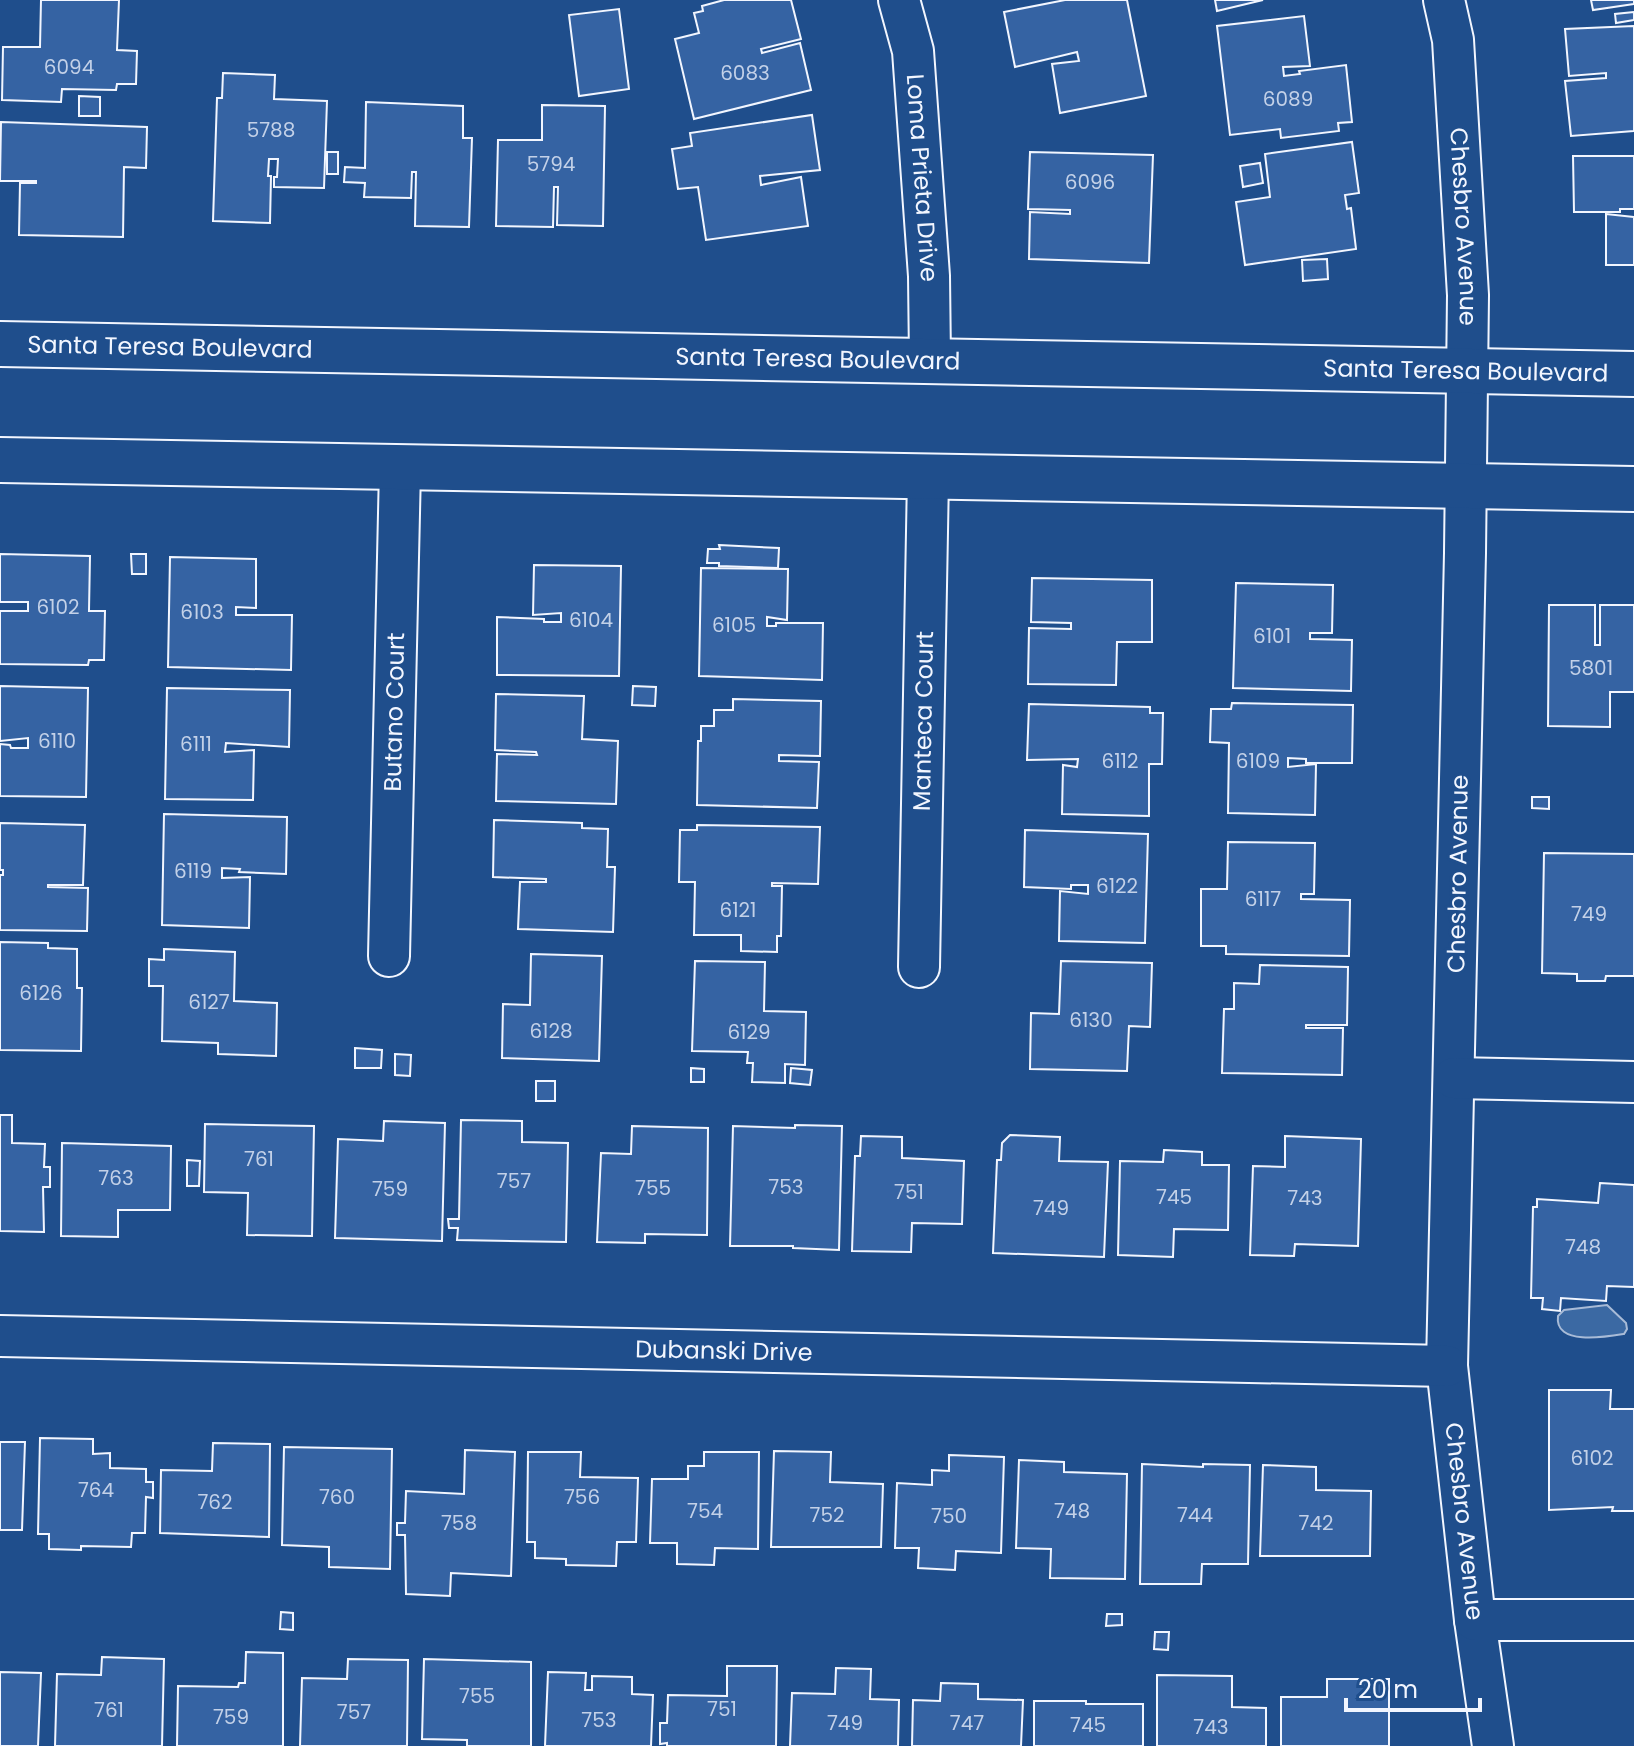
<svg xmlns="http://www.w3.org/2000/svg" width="1634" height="1746" font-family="Poppins,sans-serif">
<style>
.water{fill:#3b69a3;stroke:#a8bbd7;stroke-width:2}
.building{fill:#3563a3;stroke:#f2f6ff;stroke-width:2}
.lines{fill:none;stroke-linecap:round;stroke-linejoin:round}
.street-casing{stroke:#f2f6ff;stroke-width:44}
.secondary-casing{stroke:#f2f6ff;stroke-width:48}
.street{stroke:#1f4e8c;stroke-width:40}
.secondary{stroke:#1f4e8c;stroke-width:44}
.labels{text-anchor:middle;stroke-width:6;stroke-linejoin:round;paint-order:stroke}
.number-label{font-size:20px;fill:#c3d1e8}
.street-label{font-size:24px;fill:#f2f6ff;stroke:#1f4e8c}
</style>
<rect width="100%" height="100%" fill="#1f4e8c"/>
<path class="water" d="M1607 1305 1626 1323 1627 1329 1624 1334C1606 1337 1554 1346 1558 1316L1564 1310Z"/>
<g class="building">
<polygon points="41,0 119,0 117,50 137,51 136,84 117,84 116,90 62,89 61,102 2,100 3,47 40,47"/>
<polygon points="724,0 791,0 801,39 761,49 762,53 800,43 811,90 694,119 675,39 699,33 694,13 703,11 702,6"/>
<polygon points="1065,0 1127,0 1146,96 1060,113 1052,64 1079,61 1077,52 1015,67 1004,12"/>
<polygon points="1215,0 1263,0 1217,11"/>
<polygon points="1591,0 1634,0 1634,4 1593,10"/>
<polygon points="619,9 629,89 579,96 569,15"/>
<polygon points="1634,12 1634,20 1616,23 1615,14"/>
<polygon points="1304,16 1310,66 1283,67 1284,76 1300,74 1299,71 1346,65 1352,122 1338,123 1339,131 1281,138 1280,129 1230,135 1217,26"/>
<polygon points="1634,26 1634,131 1571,136 1565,81 1606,78 1606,73 1569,76 1565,29"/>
<polygon points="223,73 275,75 274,99 327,101 324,188 274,187 274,177 277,177 278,159 269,159 268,176 271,176 270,223 213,221 217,98 222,98"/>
<polygon points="79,96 100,97 100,116 79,116"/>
<polygon points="366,102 463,106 463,138 472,138 469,227 415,226 416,172 412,172 411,198 364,197 365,183 344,182 345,167 365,168"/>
<polygon points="542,105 605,106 603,226 557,225 558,187 554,187 553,227 496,226 498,140 542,140"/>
<polygon points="812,115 820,170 760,176 761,185 801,177 808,226 706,240 698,187 678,189 672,149 692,146 690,133"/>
<polygon points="1,122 147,127 146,168 124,167 123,237 19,235 20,183 36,183 36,181 0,181"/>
<polygon points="1352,142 1359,193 1345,195 1347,209 1351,208 1356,249 1245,265 1236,202 1270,197 1265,154"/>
<rect x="327" y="152" width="11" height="22"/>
<polygon points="1030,152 1153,155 1149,263 1029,259 1030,212 1070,214 1070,210 1028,209"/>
<polygon points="1573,156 1634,156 1634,209 1620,209 1620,212 1574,212"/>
<polygon points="1260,163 1263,183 1243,187 1240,166"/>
<polygon points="1606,214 1634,217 1634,265 1606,265"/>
<polygon points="1327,259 1328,279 1303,281 1302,260"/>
<polygon points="719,545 779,548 778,568 719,566 719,563 707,563 708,549 720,549"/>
<polygon points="0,554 90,556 89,611 105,611 104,660 89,660 88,665 0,664 0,611 28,611 28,602 0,602"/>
<polygon points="131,554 146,554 146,574 132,574"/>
<polygon points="170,557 256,559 256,608 236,607 236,615 292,615 291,670 168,667"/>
<polygon points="534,565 621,566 619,676 497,675 497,617 544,619 544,622 561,622 561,613 533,615"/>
<polygon points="701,568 788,569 787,620 767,617 767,626 776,626 776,623 823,623 822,680 699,676"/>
<polygon points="1032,578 1152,580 1152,642 1117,642 1116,685 1028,684 1029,628 1071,629 1071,623 1031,622"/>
<polygon points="1236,583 1333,585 1332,633 1310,633 1310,639 1352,640 1351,691 1233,688"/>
<polygon points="1549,605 1595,605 1595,645 1600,645 1600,605 1634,605 1634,692 1610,692 1610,727 1548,726"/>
<polygon points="0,686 88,688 86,797 0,796 0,744 10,745 11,748 28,748 28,738 0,741"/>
<polygon points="633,686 656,687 655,706 632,705"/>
<polygon points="167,688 290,690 289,747 226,743 225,752 254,750 253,800 165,799"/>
<polygon points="496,694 584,696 582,739 618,741 616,804 496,801 497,754 537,755 536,752 495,750"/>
<polygon points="733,699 821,701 820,756 779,755 779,761 819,762 817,808 697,805 698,741 701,741 701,726 714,726 714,710 733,710"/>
<polygon points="1232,703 1353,705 1352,763 1306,763 1306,759 1288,758 1288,767 1316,764 1315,815 1228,813 1229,743 1210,742 1211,709 1231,709"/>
<polygon points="1029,704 1150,707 1150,713 1163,713 1162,764 1149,764 1149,816 1062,814 1063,765 1077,767 1078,759 1027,760"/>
<polygon points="1532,797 1549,797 1549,809 1532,808"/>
<polygon points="164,814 287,817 286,874 239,872 240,869 222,868 222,878 250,877 249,928 162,925"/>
<polygon points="494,820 582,823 582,828 608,829 607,867 615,867 613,932 518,929 520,882 546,882 546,879 493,877"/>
<polygon points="0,823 85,825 83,885 48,885 48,887 88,888 87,931 0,930 0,875 3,875 3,870 0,870"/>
<polygon points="697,825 820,827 818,884 772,883 772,886 782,886 781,936 777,936 777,952 741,951 741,935 694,935 695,882 679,882 680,830 697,830"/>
<polygon points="1025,830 1148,834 1145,943 1059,941 1060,891 1088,894 1088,885 1071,885 1071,889 1024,887"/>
<polygon points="1228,842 1315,843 1314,894 1301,894 1301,899 1350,900 1349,956 1226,954 1226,946 1201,946 1201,889 1227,889"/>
<polygon points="1544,853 1634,854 1634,976 1606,976 1605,981 1577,981 1577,974 1542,973"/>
<polygon points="0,942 48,943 48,948 77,949 77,988 82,988 81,1051 0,1050"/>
<polygon points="164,949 235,952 234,1001 277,1003 276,1056 218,1054 218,1043 162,1041 163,986 149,986 149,959 164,960"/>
<polygon points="531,954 602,956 599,1061 502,1058 503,1004 530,1005"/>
<polygon points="695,961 765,962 764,1011 806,1012 805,1065 785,1064 785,1083 752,1082 753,1063 747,1063 748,1052 692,1051"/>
<polygon points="1061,961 1152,963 1150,1027 1129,1026 1127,1071 1030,1069 1031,1013 1059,1014"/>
<polygon points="1260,965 1348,967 1347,1025 1306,1025 1306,1028 1343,1028 1342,1075 1222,1073 1224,1009 1234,1009 1234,983 1259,984"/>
<polygon points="355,1048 382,1050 381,1068 355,1068"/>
<polygon points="395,1054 411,1055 410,1076 395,1075"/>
<polygon points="691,1068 704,1069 704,1082 691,1082"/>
<polygon points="791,1068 812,1070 810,1085 790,1083"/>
<rect x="536" y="1081" width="19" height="20"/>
<polygon points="0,1115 12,1115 12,1143 45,1144 44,1167 50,1167 50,1187 43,1187 44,1232 0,1231"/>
<polygon points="461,1120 522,1121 522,1142 568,1143 566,1242 457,1240 458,1228 449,1228 448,1219 459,1219"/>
<polygon points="384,1121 445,1123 442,1241 335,1238 338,1139 383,1141"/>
<polygon points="205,1124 314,1126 312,1236 247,1235 248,1193 204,1192"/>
<polygon points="795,1125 842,1126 839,1250 793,1248 793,1246 730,1246 733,1126 795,1128"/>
<polygon points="632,1126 708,1128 707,1235 645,1234 645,1243 597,1242 601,1153 631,1154"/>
<polygon points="1010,1135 1060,1137 1059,1161 1108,1162 1104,1257 993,1253 997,1160 1001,1160 1002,1143"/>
<polygon points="861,1136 902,1137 902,1158 964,1161 962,1224 912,1223 911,1252 852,1251 855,1156 860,1156"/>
<polygon points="1285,1136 1361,1139 1358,1246 1295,1244 1294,1256 1250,1255 1253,1166 1285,1167"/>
<polygon points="62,1143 171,1146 170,1210 118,1210 118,1237 61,1236"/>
<polygon points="1164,1150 1202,1152 1202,1165 1229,1165 1228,1230 1174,1229 1173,1257 1118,1255 1120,1161 1163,1162"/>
<polygon points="187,1160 200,1161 199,1186 187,1186"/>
<polygon points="1600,1183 1634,1185 1634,1287 1607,1286 1606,1301 1561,1298 1560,1311 1542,1309 1543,1298 1531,1298 1533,1207 1537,1207 1537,1199 1598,1203"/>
<polygon points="1549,1390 1611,1390 1610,1409 1634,1409 1634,1511 1612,1511 1613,1507 1549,1510"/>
<polygon points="40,1438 93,1439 93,1454 110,1453 110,1468 146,1469 146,1482 153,1482 153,1498 146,1497 145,1533 132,1533 131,1547 81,1546 81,1550 49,1549 49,1534 38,1534"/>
<polygon points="0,1442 25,1442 22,1530 0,1530"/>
<polygon points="213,1443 270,1444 269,1537 160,1533 161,1470 212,1471"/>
<polygon points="284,1447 392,1449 390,1569 329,1567 329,1547 282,1545"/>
<polygon points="465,1450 515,1452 511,1576 451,1573 450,1596 406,1594 405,1535 397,1535 397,1523 405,1523 406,1491 464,1494"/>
<polygon points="774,1451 831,1452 830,1482 883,1484 881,1547 771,1547"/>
<polygon points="528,1452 581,1452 580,1477 638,1478 636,1542 617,1542 616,1566 566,1565 566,1559 535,1558 535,1542 527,1542"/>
<polygon points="704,1452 759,1452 758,1549 715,1548 714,1565 677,1564 677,1543 650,1543 652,1479 688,1479 688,1466 704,1466"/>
<polygon points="949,1455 1004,1457 1001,1553 956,1551 955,1570 918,1568 919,1548 895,1548 897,1483 932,1485 932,1470 949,1471"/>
<polygon points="1019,1460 1064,1462 1064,1472 1127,1474 1125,1579 1050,1578 1051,1549 1016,1548"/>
<polygon points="1142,1464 1203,1467 1203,1464 1250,1465 1248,1564 1202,1564 1201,1584 1140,1584"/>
<polygon points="1263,1465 1316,1467 1316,1490 1371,1491 1370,1556 1260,1556"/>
<polygon points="281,1612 293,1613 293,1630 280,1629"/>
<polygon points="1107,1614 1122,1614 1122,1625 1106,1626"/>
<polygon points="1155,1632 1169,1632 1168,1650 1154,1649"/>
<polygon points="246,1652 283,1653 283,1746 177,1746 178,1686 238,1687 239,1683 245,1683"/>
<polygon points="102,1657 164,1659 162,1746 55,1746 57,1674 101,1675"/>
<polygon points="348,1659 408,1660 407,1746 300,1746 302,1678 347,1679"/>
<polygon points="424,1659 531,1662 531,1746 467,1746 467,1740 422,1739"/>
<polygon points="727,1666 777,1666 776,1746 667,1746 667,1743 660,1744 660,1723 667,1723 668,1695 727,1696"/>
<polygon points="836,1668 871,1669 870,1699 899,1700 898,1746 790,1746 792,1693 835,1694"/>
<polygon points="0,1672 41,1673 38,1746 0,1746"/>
<polygon points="548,1672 586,1673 585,1690 592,1690 592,1676 632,1677 632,1694 653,1695 651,1746 545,1746"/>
<polygon points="1157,1675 1232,1676 1232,1707 1266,1708 1266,1746 1157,1746"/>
<polygon points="1327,1679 1389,1679 1389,1746 1281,1746 1281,1697 1327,1697"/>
<polygon points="941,1683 978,1684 978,1699 1023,1700 1021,1746 912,1746 913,1700 940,1701"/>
<polygon points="1034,1701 1086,1701 1086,1704 1143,1704 1143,1746 1034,1746"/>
</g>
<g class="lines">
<g class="street-casing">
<g id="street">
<path id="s1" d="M899 0 913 51 929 276 930 360"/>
<path id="s2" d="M1444 0 1453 40 1468 295 1465 553 1447 1366 1475 1620 1493 1746"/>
<path id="s3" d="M389 956 400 469"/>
<path id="s4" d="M919 967 928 477"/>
<polyline points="1454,1078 1634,1082"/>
<path id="s5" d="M0 1336 1447 1366"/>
<polyline points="1475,1620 1634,1620"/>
</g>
</g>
<g class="secondary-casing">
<g id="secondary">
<path id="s6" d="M0 344 1634 374"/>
<polyline points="0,460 1634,489"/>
</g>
</g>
<use href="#street" class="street"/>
<use href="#secondary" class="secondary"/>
</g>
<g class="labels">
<g class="number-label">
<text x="69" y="74">6094</text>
<text x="745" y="80">6083</text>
<text x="1288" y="106">6089</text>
<text x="271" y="137">5788</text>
<text x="551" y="171">5794</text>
<text x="1090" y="189">6096</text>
<text x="58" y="614">6102</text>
<text x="202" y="619">6103</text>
<text x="591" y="627">6104</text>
<text x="734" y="632">6105</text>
<text x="1272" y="643">6101</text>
<text x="1591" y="675">5801</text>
<text x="57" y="748">6110</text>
<text x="196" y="751">6111</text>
<text x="1120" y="768">6112</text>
<text x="1258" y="768">6109</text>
<text x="193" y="878">6119</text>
<text x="1117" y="893">6122</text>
<text x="1263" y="906">6117</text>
<text x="738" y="917">6121</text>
<text x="1589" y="921">749</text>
<text x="41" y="1000">6126</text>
<text x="209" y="1009">6127</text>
<text x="1091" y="1027">6130</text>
<text x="551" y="1038">6128</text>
<text x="749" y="1039">6129</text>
<text x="259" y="1166">761</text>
<text x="116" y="1185">763</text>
<text x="514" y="1188">757</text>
<text x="786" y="1194">753</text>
<text x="653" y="1195">755</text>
<text x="390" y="1196">759</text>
<text x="909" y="1199">751</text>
<text x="1174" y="1204">745</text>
<text x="1305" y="1205">743</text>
<text x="1051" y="1215">749</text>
<text x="1583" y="1254">748</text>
<text x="1592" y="1465">6102</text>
<text x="96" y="1497">764</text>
<text x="337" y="1504">760</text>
<text x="582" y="1504">756</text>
<text x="215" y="1509">762</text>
<text x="705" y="1518">754</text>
<text x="1072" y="1518">748</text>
<text x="827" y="1522">752</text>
<text x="1195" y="1522">744</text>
<text x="949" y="1523">750</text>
<text x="459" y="1530">758</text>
<text x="1316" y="1530">742</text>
<text x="477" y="1703">755</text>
<text x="722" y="1716">751</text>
<text x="109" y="1717">761</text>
<text x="354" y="1719">757</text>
<text x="231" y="1724">759</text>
<text x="599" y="1727">753</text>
<text x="845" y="1730">749</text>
<text x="967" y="1730">747</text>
<text x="1088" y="1732">745</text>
<text x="1211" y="1734">743</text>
</g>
<g class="street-label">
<text dy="8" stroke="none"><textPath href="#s1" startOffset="180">Loma Prieta Drive</textPath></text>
<text dy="8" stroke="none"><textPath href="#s2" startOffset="228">Chesbro Avenue</textPath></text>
<text dy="8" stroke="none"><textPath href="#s6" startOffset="170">Santa Teresa Boulevard</textPath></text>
<text dy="8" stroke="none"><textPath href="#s6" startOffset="818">Santa Teresa Boulevard</textPath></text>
<text dy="8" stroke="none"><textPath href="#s6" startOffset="1466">Santa Teresa Boulevard</textPath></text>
<text dy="8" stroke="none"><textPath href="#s3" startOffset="244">Butano Court</textPath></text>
<text dy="8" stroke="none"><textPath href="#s4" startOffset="246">Manteca Court</textPath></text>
<text transform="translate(1458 874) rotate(-89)" y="8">Chesbro Avenue</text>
<text dy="8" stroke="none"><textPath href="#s5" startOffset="724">Dubanski Drive</textPath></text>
<text dy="8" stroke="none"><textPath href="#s2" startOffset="1524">Chesbro Avenue</textPath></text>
</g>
</g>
<path d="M1346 1698v12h134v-12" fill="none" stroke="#f2f6ff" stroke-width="4"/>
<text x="1358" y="1698" font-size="24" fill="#f2f6ff" stroke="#1f4e8c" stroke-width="6" paint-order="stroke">20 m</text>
</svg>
